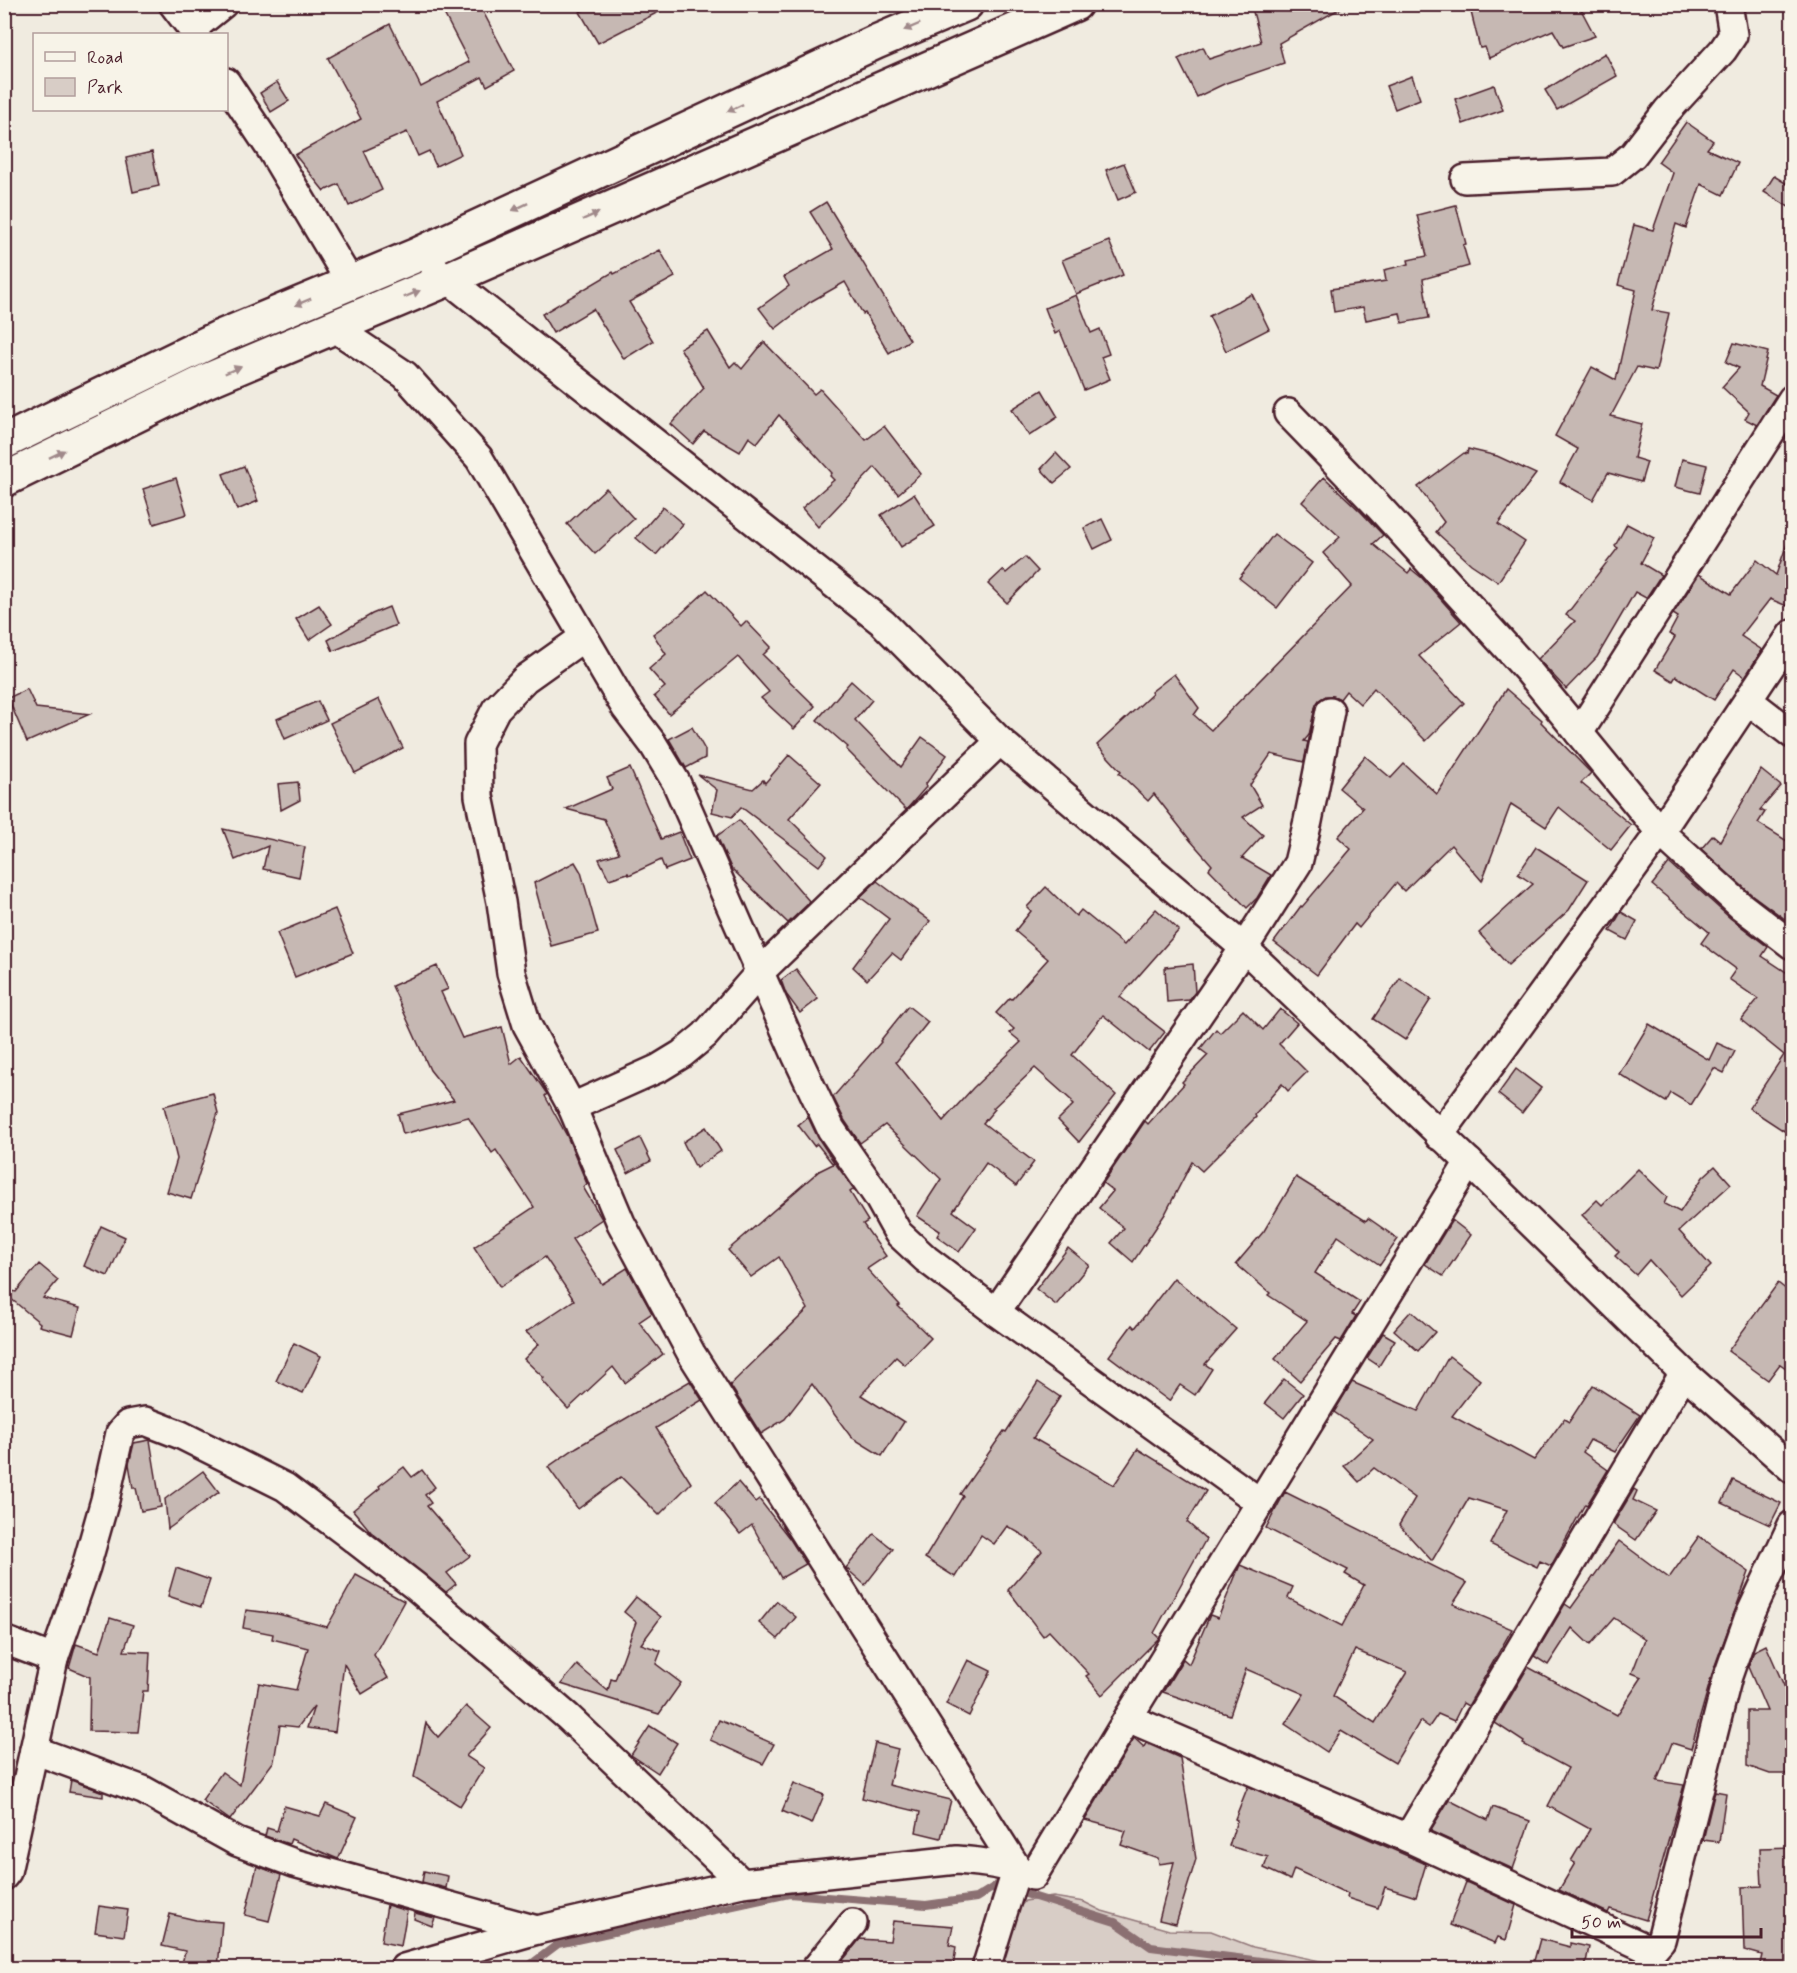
<svg xmlns="http://www.w3.org/2000/svg" width="1797" height="1973" font-family="Mynerve,sans-serif">
<style>
.green{fill:#d8cdc6;stroke:#917678;stroke-width:1.5}
.lines{fill:none;stroke-linecap:round;stroke-linejoin:round}
.stream{stroke:#8b6f72;stroke-width:8}
.building{fill:#c6b8b3;stroke:#4a1f2b;stroke-width:1.5;fill-rule:evenodd}
.street-casing{stroke:#4a1f2b;stroke-width:32}
.primary-casing{stroke:#4a1f2b;stroke-width:38}
.street{stroke:#f7f3e8;stroke-width:27}
.primary{stroke:#f7f3e8;stroke-width:33}
.oneway{fill:#a0898a}
</style>
<rect width="100%" height="100%" fill="#f0ebe0"/>
<filter id="ink" filterUnits="userSpaceOnUse"><feTurbulence type="fractalNoise" baseFrequency=".0167" numOctaves="2"/><feDisplacementMap in="SourceGraphic" scale="12" xChannelSelector="R" yChannelSelector="G"/><feConvolveMatrix kernelMatrix="1 2 1 2 8 2 1 2 1" color-interpolation-filters="sRGB"/></filter>
<g filter="url(#ink)">
<polygon class="green" points="1053,1897 1084,1902 1102,1911 1169,1930 1211,1931 1253,1947 1353,1968 1000,1968 1000,1960 1013,1915 1025,1901"/>
<g class="lines">
<polyline class="stream" points="526,1968 558,1944 789,1894 926,1905 976,1898 997,1885 1115,1922 1151,1947 1293,1965 1305,1968"/>
</g>
<g class="building">
<polygon points="439,4 479,4 514,71 487,86 482,77 437,101 461,154 436,166 429,151 418,156 407,132 364,151 382,190 349,206 339,184 324,191 295,155 361,119 328,58 390,24 421,87 469,62"/>
<polygon points="593,4 674,4 598,43 580,12"/>
<polygon points="1265,4 1348,4 1279,43 1284,63 1226,83 1197,97 1178,59 1203,47 1209,59 1261,42 1252,8"/>
<polygon points="1469,4 1578,4 1595,36 1563,47 1553,30 1489,58 1485,47 1480,48"/>
<polygon points="1605,53 1617,76 1557,110 1545,90"/>
<polygon points="1412,76 1420,99 1395,109 1386,86"/>
<polygon points="277,82 289,101 271,112 260,93"/>
<polygon points="1494,85 1503,110 1463,124 1455,99"/>
<polygon points="1686,122 1713,141 1707,149 1738,163 1723,195 1701,184 1686,228 1676,224 1652,310 1669,313 1656,371 1637,367 1611,416 1642,424 1634,458 1647,462 1641,482 1608,473 1593,500 1560,482 1578,449 1555,436 1592,367 1616,380 1636,290 1618,285 1634,225 1653,230 1673,173 1658,162"/>
<polygon points="152,152 159,186 133,192 126,158"/>
<polygon points="1124,163 1136,192 1118,200 1106,170"/>
<polygon points="1774,176 1792,187 1792,209 1764,192"/>
<polygon points="826,202 910,340 889,353 865,313 863,314 845,282 810,302 775,329 759,308 789,286 784,277 833,249 810,212"/>
<polygon points="1456,205 1466,244 1463,245 1469,266 1423,279 1429,318 1402,323 1400,313 1366,320 1363,307 1334,312 1331,289 1386,281 1384,270 1409,264 1408,260 1427,256 1417,215"/>
<polygon points="1109,241 1123,275 1076,294 1062,260"/>
<polygon points="660,250 675,277 629,302 653,341 624,359 593,309 553,333 542,314 613,272 614,274"/>
<polygon points="1252,294 1269,329 1226,351 1209,316"/>
<polygon points="1076,295 1091,333 1100,329 1109,354 1101,357 1110,379 1084,390 1060,331 1055,334 1045,308"/>
<polygon points="708,331 730,367 735,362 742,369 764,342 814,394 820,389 866,440 884,426 921,474 898,494 875,467 818,527 802,508 834,480 830,476 832,473 779,415 757,443 749,437 740,452 704,431 693,444 671,424 704,388 680,348"/>
<polygon points="1734,343 1768,352 1760,386 1776,395 1757,425 1745,419 1749,412 1722,387 1739,368 1726,362"/>
<polygon points="1042,390 1058,417 1029,436 1012,409"/>
<polygon points="1468,449 1497,456 1536,474 1498,524 1525,542 1498,582 1471,564 1436,532 1444,522 1418,487 1464,453 1467,454"/>
<polygon points="1056,453 1071,469 1054,483 1041,469"/>
<polygon points="1682,459 1707,465 1700,493 1675,487"/>
<polygon points="244,466 258,501 237,510 223,474"/>
<polygon points="1324,477 1361,512 1383,535 1373,544 1408,573 1411,569 1422,578 1461,622 1419,656 1464,703 1426,741 1374,688 1360,704 1346,691 1340,699 1333,696 1326,696 1319,700 1315,708 1309,735 1304,741 1308,742 1304,762 1271,754 1250,785 1262,805 1243,817 1263,835 1242,858 1271,875 1257,898 1247,908 1209,869 1212,865 1190,840 1154,794 1148,801 1119,773 1121,771 1097,745 1152,694 1151,692 1174,674 1199,708 1194,715 1211,730 1352,586 1323,553 1340,537 1302,502"/>
<polygon points="176,478 187,514 154,524 143,489"/>
<polygon points="606,488 634,519 595,554 567,524"/>
<polygon points="914,494 935,526 901,547 881,515"/>
<polygon points="663,507 683,524 656,555 636,538"/>
<polygon points="1102,519 1112,540 1094,549 1084,528"/>
<polygon points="1627,524 1654,538 1641,563 1661,575 1646,598 1635,592 1597,657 1566,689 1538,659 1575,621 1566,615 1618,548 1615,546"/>
<polygon points="1274,534 1312,563 1277,608 1239,578"/>
<polygon points="1789,538 1792,538 1792,593 1787,606 1770,599 1741,636 1762,650 1745,677 1734,669 1714,700 1676,676 1673,681 1655,670 1675,637 1669,634 1678,617 1673,614 1699,574 1731,594 1757,560 1776,575"/>
<polygon points="1025,557 1038,571 1007,603 988,584 1003,570 1006,573"/>
<polygon points="707,590 741,626 746,621 771,647 763,655 815,706 794,729 761,698 769,692 738,657 669,714 654,696 665,687 649,669 666,654 653,634 681,614"/>
<polygon points="319,605 332,624 309,640 296,619"/>
<polygon points="389,607 396,625 333,651 328,640 372,614"/>
<polygon points="851,681 872,700 855,720 901,767 922,737 947,755 925,785 927,786 906,810 846,749 848,747 817,720"/>
<polygon points="27,689 36,708 90,714 27,742 8,698"/>
<polygon points="1506,689 1542,720 1541,722 1591,773 1581,783 1631,825 1611,850 1559,807 1546,827 1511,804 1482,881 1451,845 1404,891 1396,883 1359,928 1355,924 1317,975 1274,942 1301,906 1302,907 1351,849 1338,837 1363,808 1339,788 1365,756 1391,778 1404,764 1437,794"/>
<polygon points="379,699 403,748 355,773 330,723"/>
<polygon points="318,701 327,720 285,739 277,719"/>
<polygon points="692,727 705,750 705,758 686,768 669,739"/>
<polygon points="789,755 821,783 789,819 827,856 819,866 741,807 732,817 712,812 717,790 698,775 753,789 763,780 765,783"/>
<polygon points="630,768 661,839 679,832 690,860 665,870 661,860 629,875 628,873 609,879 599,859 619,853 604,819 566,809 612,789 607,778"/>
<polygon points="1761,770 1781,786 1760,810 1765,812 1758,823 1792,844 1792,872 1785,884 1792,889 1792,906 1785,919 1751,894 1701,849 1713,835 1720,841"/>
<polygon points="298,782 300,800 281,810 278,784"/>
<polygon points="739,820 810,902 788,923 731,868 717,836"/>
<polygon points="223,829 305,847 299,877 263,869 268,846 235,860"/>
<polygon points="1536,847 1588,880 1569,910 1508,965 1479,933 1533,884 1518,874"/>
<polygon points="575,862 581,872 598,933 551,946 534,883"/>
<polygon points="1669,863 1730,918 1768,947 1762,956 1792,976 1792,1118 1784,1131 1749,1108 1784,1055 1741,1020 1758,999 1729,979 1736,969 1701,943 1709,932 1652,885"/>
<polygon points="877,881 930,921 901,960 892,953 867,980 853,967 889,919 860,897"/>
<polygon points="1046,887 1076,916 1081,910 1124,945 1156,909 1179,930 1120,997 1165,1032 1149,1052 1103,1015 1072,1055 1116,1095 1079,1142 1058,1120 1073,1105 1071,1103 1072,1101 1035,1068 993,1108 995,1109 983,1123 1034,1162 1016,1186 986,1163 953,1211 976,1228 959,1252 937,1236 940,1231 917,1216 941,1179 885,1125 860,1143 845,1121 833,1097 881,1042 880,1041 908,1006 928,1022 896,1062 943,1121 973,1088 1021,1042 1010,1033 1014,1029 996,1013 1010,998 1012,999 1048,959 1015,931 1031,911 1027,907"/>
<polygon points="335,909 353,953 295,977 277,933"/>
<polygon points="1621,912 1637,921 1627,940 1610,931"/>
<polygon points="1193,964 1195,992 1189,1000 1167,1002 1165,967"/>
<polygon points="437,966 448,989 441,992 462,1038 502,1027 511,1064 521,1056 547,1094 545,1096 567,1136 587,1184 583,1187 602,1219 572,1239 602,1284 627,1268 652,1313 639,1322 663,1354 625,1383 613,1367 568,1409 542,1380 544,1378 524,1359 539,1344 526,1332 574,1300 545,1257 500,1287 474,1247 534,1207 496,1150 492,1153 468,1117 403,1134 398,1114 454,1100 430,1070 392,986"/>
<polygon points="796,969 818,999 800,1013 786,994 781,980"/>
<polygon points="1400,978 1431,999 1405,1040 1373,1019"/>
<polygon points="1280,1009 1297,1023 1279,1044 1307,1072 1288,1091 1282,1084 1255,1115 1256,1117 1202,1171 1192,1162 1165,1214 1133,1262 1111,1243 1124,1228 1099,1208 1113,1191 1103,1183 1145,1121 1148,1124 1184,1084 1182,1082 1208,1055 1200,1049 1216,1029 1220,1033 1243,1010 1263,1030"/>
<polygon points="1649,1024 1709,1060 1717,1043 1735,1051 1724,1073 1714,1068 1691,1105 1671,1093 1666,1102 1619,1074"/>
<polygon points="1516,1069 1541,1088 1522,1113 1498,1094"/>
<polygon points="213,1093 218,1113 191,1199 167,1192 177,1159 164,1106"/>
<polygon points="808,1117 818,1138 834,1162 832,1163 817,1144 814,1146 798,1125"/>
<polygon points="706,1127 721,1151 696,1168 683,1142"/>
<polygon points="640,1138 651,1161 628,1173 617,1150"/>
<polygon points="835,1163 854,1189 850,1192 868,1221 863,1224 886,1256 867,1269 900,1305 898,1306 931,1338 905,1365 896,1357 861,1395 904,1422 882,1456 851,1437 812,1384 785,1419 761,1434 730,1385 808,1309 779,1257 751,1277 728,1250 819,1171"/>
<polygon points="1715,1166 1731,1184 1679,1231 1711,1266 1681,1295 1649,1260 1636,1275 1615,1256 1619,1252 1582,1215 1597,1200 1602,1205 1638,1169 1667,1197 1664,1204 1680,1212 1703,1177"/>
<polygon points="1296,1177 1366,1221 1368,1218 1398,1239 1380,1265 1338,1236 1315,1273 1360,1302 1352,1314 1356,1316 1341,1341 1336,1339 1300,1381 1275,1359 1307,1321 1268,1295 1270,1293 1236,1264 1264,1231"/>
<polygon points="1452,1220 1471,1235 1443,1276 1425,1264"/>
<polygon points="101,1226 125,1237 108,1276 84,1266"/>
<polygon points="1068,1248 1089,1265 1056,1305 1036,1289"/>
<polygon points="39,1264 58,1280 43,1298 80,1308 73,1335 39,1326 40,1323 4,1293 4,1289 16,1292"/>
<polygon points="1174,1278 1236,1329 1205,1364 1212,1369 1195,1395 1180,1385 1169,1401 1109,1356 1132,1325 1135,1328"/>
<polygon points="1778,1283 1792,1294 1792,1372 1780,1364 1768,1380 1728,1351"/>
<polygon points="1411,1311 1435,1332 1418,1351 1394,1330"/>
<polygon points="1383,1333 1395,1340 1379,1366 1367,1358"/>
<polygon points="294,1343 321,1356 303,1393 276,1381"/>
<polygon points="1449,1356 1480,1380 1452,1416 1534,1460 1564,1419 1569,1422 1593,1385 1640,1415 1615,1452 1590,1440 1583,1452 1608,1470 1587,1505 1585,1504 1551,1566 1540,1561 1537,1567 1490,1544 1507,1510 1469,1498 1432,1561 1399,1525 1415,1498 1374,1468 1359,1482 1344,1466 1373,1439 1334,1412 1352,1382 1418,1411"/>
<polygon points="1284,1379 1303,1394 1284,1418 1265,1403"/>
<polygon points="690,1381 702,1400 656,1428 691,1483 659,1515 621,1477 578,1509 548,1467 577,1447"/>
<polygon points="1038,1382 1060,1397 1033,1438 1114,1485 1138,1449 1206,1491 1187,1522 1206,1539 1154,1633 1159,1638 1102,1695 1086,1676 1089,1674 1049,1631 1043,1636 1008,1590 1042,1551 1026,1537 1007,1526 994,1544 981,1535 955,1577 925,1558 963,1496 960,1494 1004,1431 1006,1432"/>
<polygon points="150,1440 161,1507 141,1511 136,1488 133,1488 129,1464 134,1443"/>
<polygon points="404,1467 412,1477 422,1470 435,1487 425,1495 431,1503 427,1506 470,1556 447,1573 456,1584 446,1592 371,1532 353,1510 380,1488 379,1486"/>
<polygon points="203,1471 219,1492 168,1529 165,1499"/>
<polygon points="1733,1480 1781,1503 1770,1525 1722,1503"/>
<polygon points="738,1482 755,1502 759,1499 790,1539 806,1564 781,1578 752,1525 740,1534 715,1503"/>
<polygon points="1634,1489 1637,1491 1633,1500 1656,1511 1636,1540 1613,1524"/>
<path d="M1285 1492 1467 1583 1453 1604 1512 1629 1468 1706 1463 1703 1454 1721 1438 1714 1429 1727 1420 1721 1395 1763 1341 1731 1327 1752 1285 1724 1304 1694 1246 1669 1230 1715 1163 1692 1183 1659 1189 1664 1210 1615 1218 1618 1240 1565 1293 1587 1288 1598 1342 1626 1364 1585 1345 1574 1348 1570 1266 1528ZM1355 1650 1407 1672 1375 1723 1333 1696Z"/>
<polygon points="874,1534 893,1549 865,1585 846,1568"/>
<polygon points="1699,1536 1749,1572 1713,1671 1691,1749 1672,1743 1657,1781 1684,1785 1646,1920 1610,1909 1608,1913 1559,1890 1575,1863 1571,1861 1590,1829 1548,1806 1568,1768 1523,1744 1524,1742 1495,1723 1528,1667 1617,1715 1642,1677 1632,1673 1645,1639 1614,1618 1590,1645 1572,1628 1548,1665 1534,1656 1565,1604 1571,1608 1619,1541 1669,1578"/>
<polygon points="176,1568 210,1580 201,1607 168,1596"/>
<polygon points="356,1575 404,1601 374,1655 388,1678 362,1694 344,1664 335,1732 307,1728 314,1706 298,1727 280,1725 274,1761 230,1820 202,1800 222,1772 240,1785 259,1683 296,1690 308,1648 272,1639 273,1634 243,1628 246,1610 278,1614 327,1627"/>
<polygon points="636,1597 661,1617 641,1644 661,1651 656,1664 681,1683 659,1714 561,1684 577,1665 608,1691 611,1679 615,1680 636,1622 624,1612"/>
<polygon points="777,1601 796,1617 778,1639 759,1623"/>
<polygon points="110,1618 133,1625 124,1651 150,1652 148,1691 143,1691 138,1732 89,1731 90,1677 69,1668 76,1644 99,1652"/>
<polygon points="1766,1645 1792,1704 1792,1774 1770,1774 1747,1766 1747,1711 1767,1711 1748,1667 1754,1651"/>
<polygon points="968,1660 991,1671 969,1716 946,1704"/>
<polygon points="466,1706 491,1728 466,1756 484,1768 460,1806 414,1777 426,1723 438,1737"/>
<polygon points="719,1720 774,1744 763,1764 710,1740"/>
<polygon points="650,1726 677,1743 658,1773 631,1755"/>
<polygon points="1134,1738 1144,1747 1146,1743 1180,1758 1196,1859 1176,1924 1159,1920 1174,1862 1159,1864 1158,1858 1121,1845 1126,1831 1085,1820"/>
<polygon points="875,1743 898,1749 889,1785 951,1800 941,1838 916,1832 920,1812 862,1798"/>
<polygon points="71,1780 103,1792 103,1797 69,1792"/>
<polygon points="794,1783 824,1795 812,1824 782,1811"/>
<polygon points="1248,1786 1426,1864 1416,1897 1385,1887 1378,1908 1347,1898 1348,1894 1294,1869 1290,1880 1264,1868 1268,1857 1229,1846 1237,1820 1235,1819"/>
<polygon points="1715,1791 1726,1793 1719,1842 1703,1840"/>
<polygon points="1449,1800 1488,1820 1493,1807 1530,1821 1513,1869 1430,1831"/>
<polygon points="326,1804 357,1817 338,1859 291,1839 289,1844 265,1836 267,1828 277,1831 284,1806 320,1816"/>
<polygon points="1792,1847 1792,1968 1759,1968 1762,1955 1744,1950 1742,1887 1762,1886 1760,1848"/>
<polygon points="257,1866 281,1875 269,1921 245,1915"/>
<polygon points="424,1871 448,1876 446,1888 422,1882"/>
<polygon points="1466,1882 1516,1905 1506,1940 1498,1937 1495,1943 1450,1925"/>
<polygon points="387,1905 407,1911 401,1946 381,1942"/>
<polygon points="99,1906 128,1910 124,1936 95,1932"/>
<polygon points="415,1913 435,1918 432,1926 414,1919"/>
<polygon points="170,1914 196,1920 222,1922 218,1968 181,1968 185,1951 162,1946"/>
<polygon points="893,1921 953,1926 949,1945 956,1947 953,1968 838,1968 839,1965 860,1939 890,1941"/>
<polygon points="1540,1939 1570,1947 1570,1943 1589,1947 1585,1968 1532,1968"/>
</g>
<g class="lines">
<g class="street-casing">
<g id="street">
<polyline points="173,4 196,34"/>
<polyline points="192,29 223,4"/>
<polyline points="226,82 272,151 350,282"/>
<polyline points="1465,179 1612,172 1633,155 1667,111 1723,50 1733,35 1728,4"/>
<polyline points="435,269 883,623 1000,741 1244,948 1469,1162 1684,1373 1792,1469"/>
<polyline points="333,327 405,375 479,458 625,707 653,744 676,782 797,1057 831,1129 878,1197 898,1233 926,1259 996,1312 1261,1503"/>
<polyline points="1288,413 1378,506 1529,672 1660,832 1741,906 1792,945"/>
<polyline points="584,637 525,679 496,709 478,744 479,796 501,902 511,973 527,1025 572,1107 621,1223 691,1353 1017,1868 986,1968"/>
<polyline points="1749,701 1792,734"/>
<polyline points="1579,733 1792,399"/>
<polyline points="572,1107 659,1068 682,1054 705,1035 760,972 1000,741"/>
<polyline points="1439,1136 1660,832 1792,634"/>
<polyline points="996,1312 1244,948 1298,863 1308,821 1330,711"/>
<polyline points="4,1640 54,1659"/>
<polyline points="1128,1718 1408,1838 1644,1947 1654,1948 1661,1940 1728,1676 1748,1619 1792,1525"/>
<polyline points="1408,1838 1684,1373"/>
<polyline points="4,1876 7,1872 34,1750"/>
<polyline points="537,1930 294,1863 237,1842 143,1790 34,1750 54,1659 86,1567 105,1500 120,1433 128,1424 145,1421 181,1435 285,1487 345,1532 415,1586 568,1717 742,1883"/>
<path d="M404 1968 537 1930 742 1883 957 1860C984 1862 1009 1865 1033 1876L1128 1718 1469 1162"/>
<polyline points="816,1968 853,1923"/>
</g>
</g>
<g class="primary-casing">
<g id="primary">
<polyline points="4,442 218,338 417,255 876,42 966,4"/>
<polyline points="4,480 206,381 448,279 1075,4"/>
</g>
</g>
<use href="#street" class="street"/>
<use href="#primary" class="primary"/>
</g>
<defs><path id="oneway-solid" d="M-6-.8H1V-3.2L6.5 0L1 3.2V.8H-6Z" transform="scale(1.5)"/></defs>
<g class="oneway">
<use href="#oneway-solid" transform="translate(912 27) rotate(157)"/>
<use href="#oneway-solid" transform="translate(735 108) rotate(155)"/>
<use href="#oneway-solid" transform="translate(520 207) rotate(155)"/>
<use href="#oneway-solid" transform="translate(591 216) rotate(-24)"/>
<use href="#oneway-solid" transform="translate(412 294) rotate(-23)"/>
<use href="#oneway-solid" transform="translate(303 302) rotate(157)"/>
<use href="#oneway-solid" transform="translate(233 370) rotate(-23)"/>
<use href="#oneway-solid" transform="translate(57 454) rotate(-26)"/>
</g>
</g>
<rect width="1797" height="1973" fill="none" stroke="#f7f3e8" stroke-width="24"/>
<rect x="12" y="12" width="1773" height="1949" fill="none" stroke="#4a1f2b" stroke-width="2" filter="url(#ink)"/>
<rect x="33" y="33" width="195" height="78" fill="#f7f3e8" stroke="#b29e9c" stroke-width="1.5"/>
<rect x="45" y="52" width="30" height="9" fill="#f7f3e8" stroke="#b29e9c" stroke-width="1.5"/>
<text x="87" y="63" font-size="18" fill="#4a1f2b">Road</text>
<rect x="45" y="78" width="30" height="18" fill="#d8cdc6" stroke="#b29e9c" stroke-width="1.5"/>
<text x="87" y="93" font-size="18" fill="#4a1f2b">Park</text>
<path d="M1572 1928v9h189v-9" fill="none" stroke="#4a1f2b" stroke-width="3"/>
<text x="1581" y="1928" font-size="18" fill="#4a1f2b" stroke="#f7f3e8" stroke-width="4.5" paint-order="stroke">50 m</text>
</svg>
